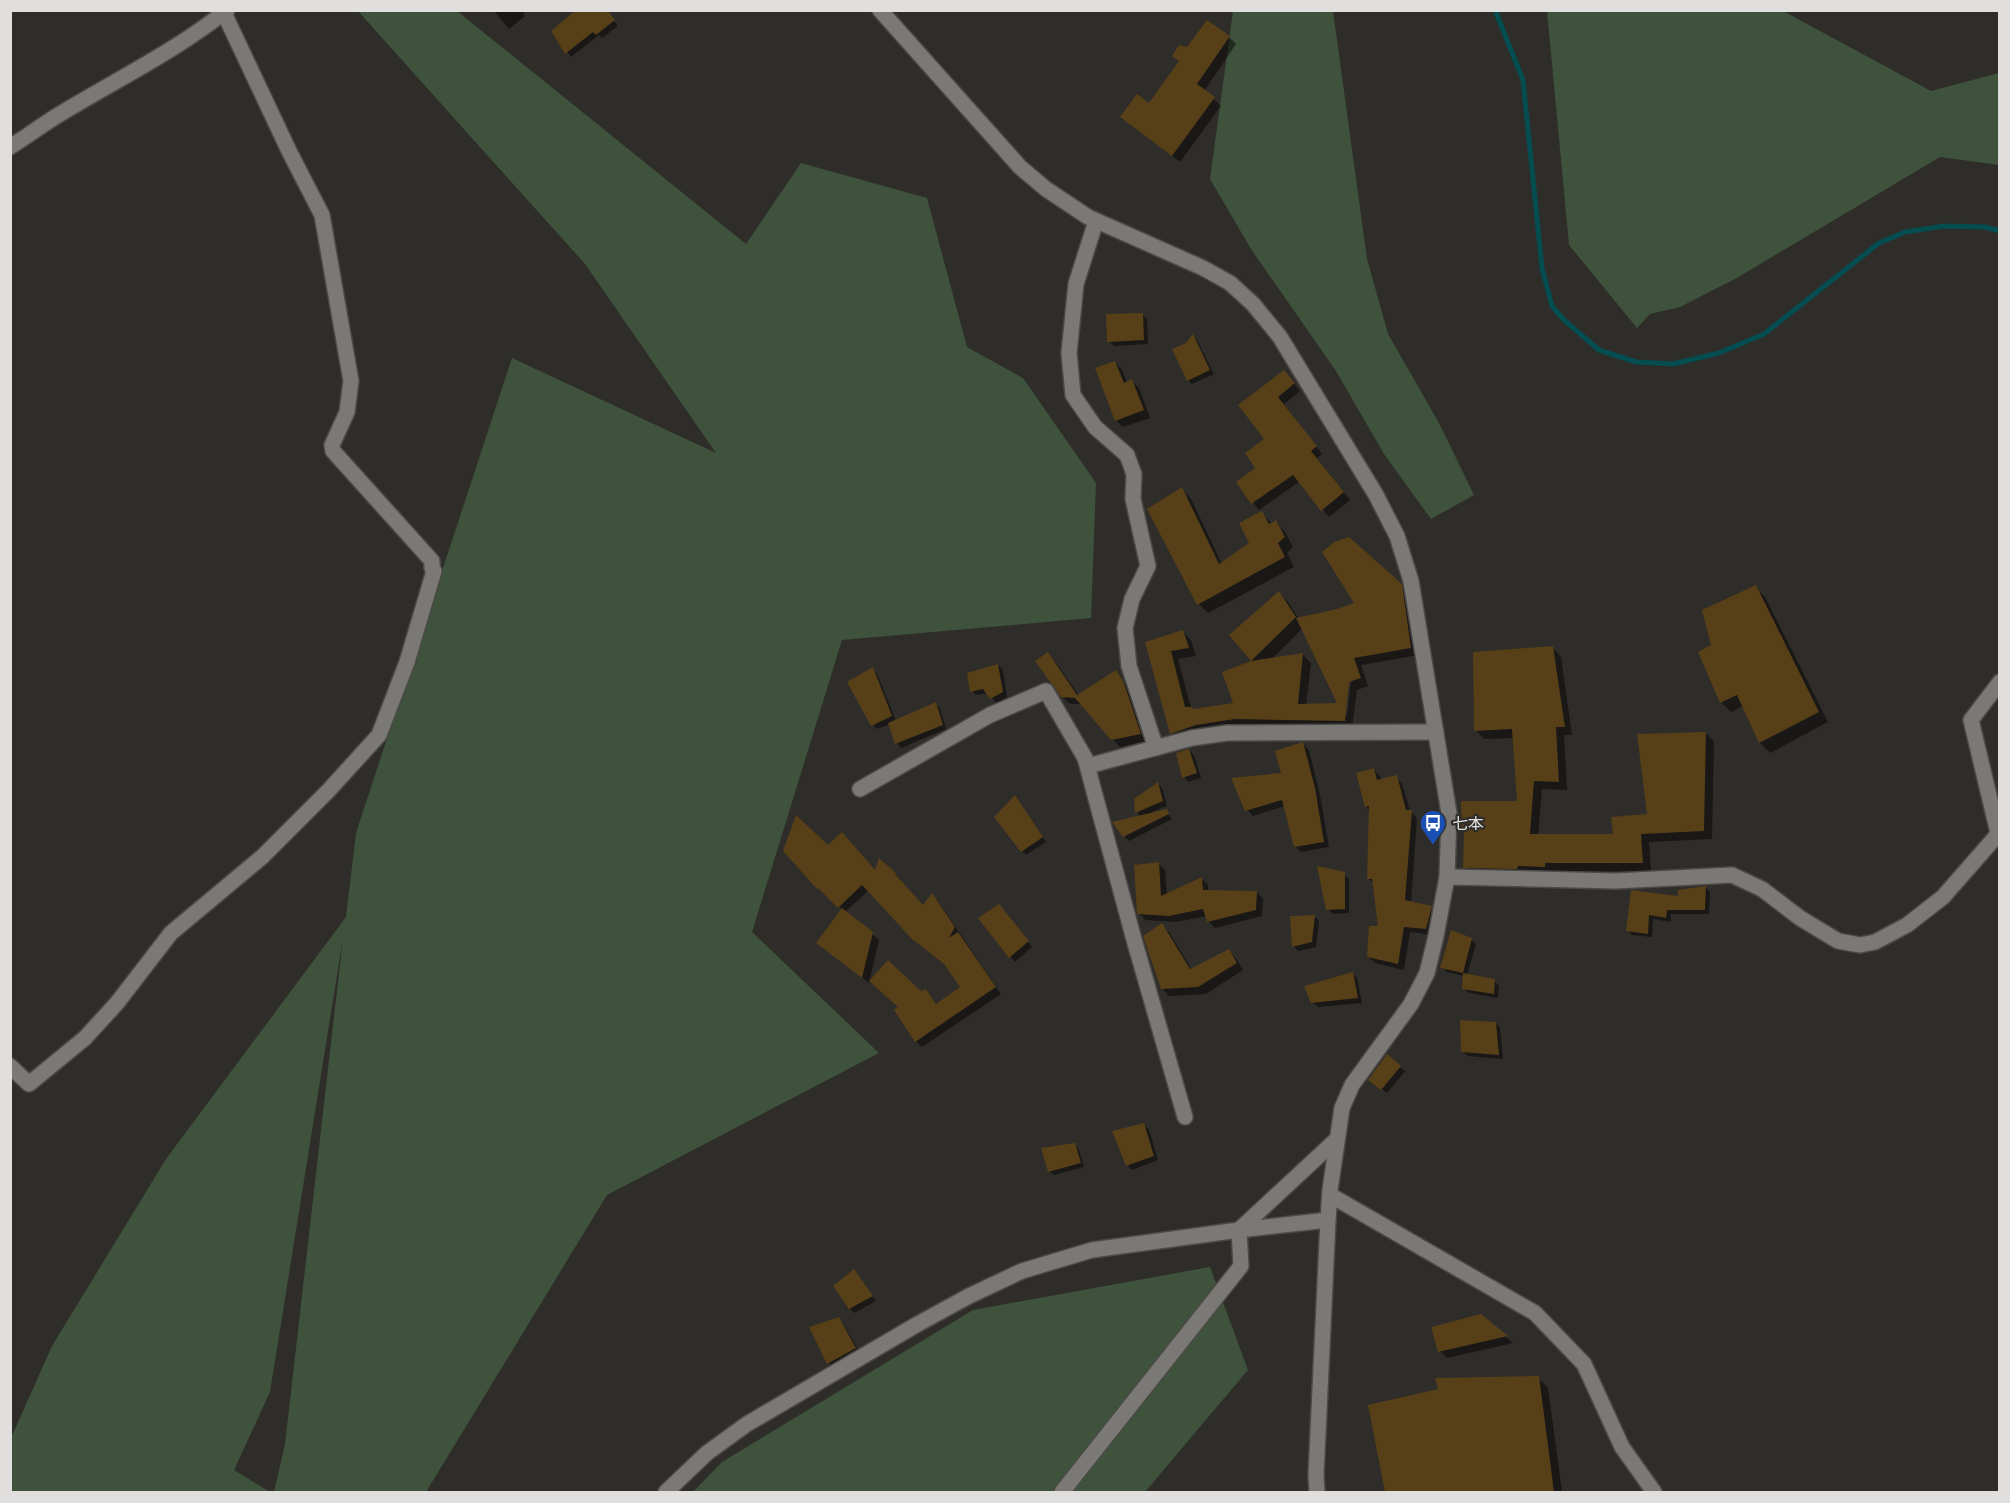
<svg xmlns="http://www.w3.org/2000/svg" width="2010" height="1503" font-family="'Golos Text','Noto Sans JP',sans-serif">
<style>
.green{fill:#3f523c}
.shadow{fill:#0007;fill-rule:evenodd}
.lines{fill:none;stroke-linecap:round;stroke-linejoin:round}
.stream{stroke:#044d51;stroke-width:5}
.building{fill:#573f18}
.minor-casing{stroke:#4b4a48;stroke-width:18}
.tertiary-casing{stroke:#4b4a48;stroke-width:18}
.minor{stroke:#7b7975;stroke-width:15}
.tertiary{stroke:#7b7975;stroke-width:15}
.labels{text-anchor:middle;stroke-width:4.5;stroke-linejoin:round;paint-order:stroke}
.poi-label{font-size:16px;fill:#e0dfdd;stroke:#2f2d2a;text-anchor:start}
</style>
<rect width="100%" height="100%" fill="#2f2d2a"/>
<g class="green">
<polygon points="358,11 457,11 746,244 801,163 927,198 967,347 1023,378 1096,483 1091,618 842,640 752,932 879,1053 607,1195 426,1492 274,1492 285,1444 343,938 270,1392 234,1470 270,1492 11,1492 11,1438 52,1346 166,1159 346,917 356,833 512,358 716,453 585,264"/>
<polygon points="1233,11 1333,11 1367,259 1388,334 1439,423 1474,495 1431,519 1384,454 1336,371 1251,249 1210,179"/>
<polygon points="1547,11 1783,11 1931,91 1999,73 1999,165 1940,157 1735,279 1680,307 1650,314 1637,328 1569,245"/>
<polygon points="1210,1267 1248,1370 1145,1492 693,1492 722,1462 973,1310"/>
</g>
<g class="shadow">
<polygon points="493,10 528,10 523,14 525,16 509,29"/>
<polygon points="606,10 618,26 602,38 599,35 571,57 553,31"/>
<polygon points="1229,37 1236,44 1204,91 1221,106 1180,162 1122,117 1149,105 1188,49"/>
<polygon points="1142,314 1147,319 1148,344 1114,346 1109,341"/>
<polygon points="1193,336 1197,340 1214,374 1192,384 1188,380 1187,344"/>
<polygon points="1115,362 1122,370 1127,383 1132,381 1139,388 1150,418 1123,427 1116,420"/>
<polygon points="1284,372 1300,391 1284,404 1322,454 1317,458 1350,500 1329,517 1300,481 1259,510 1238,482 1257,469"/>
<polygon points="1182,489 1191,499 1222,564 1251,543 1262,513 1272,524 1276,522 1285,532 1293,547 1287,553 1294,567 1208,613 1199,604"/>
<path d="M1401 585 1409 594 1419 655 1361 665 1368 686 1357 690 1352 728 1180 741 1172 733 1147 643 1183 632 1191 640 1196 656 1178 659 1191 708 1194 710 1235 704 1253 662 1231 635 1279 593 1288 602 1299 619 1338 610ZM1303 628 1339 705H1306L1311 663 1303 655 1271 660ZM1349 674 1352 675 1347 715 1344 712Z"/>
<polygon points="1755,587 1765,597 1828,722 1770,753 1760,743 1743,706 1731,712 1721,702 1713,646"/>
<polygon points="1553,648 1561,657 1572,735 1564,735 1567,790 1542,789 1538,836 1615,836 1649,816 1706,733 1714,742 1712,839 1649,842 1651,871 1553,872 1553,875 1473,876 1465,867 1465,834 1464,832 1519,803 1514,738 1484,739 1476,730"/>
<polygon points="1048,654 1055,661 1079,696 1115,672 1131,692 1147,741 1120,747 1082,704 1070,704 1062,696"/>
<polygon points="998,665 1003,670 1007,697 996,703 988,693 976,695 972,691"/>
<polygon points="873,669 877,674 896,721 936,704 940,708 946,729 901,748 897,743 890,724 877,729 873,725"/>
<polygon points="1303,744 1309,750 1320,795 1329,847 1301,852 1295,846 1285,806 1253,816 1247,810 1283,774"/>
<polygon points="1189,750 1194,755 1201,778 1188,782 1184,777"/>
<polygon points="1374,770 1380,776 1381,781 1396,777 1402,784 1410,811 1417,818 1411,903 1431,907 1437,914 1432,935 1410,932 1404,970 1375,963 1368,957 1380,927 1374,884 1368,878 1370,811 1366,806"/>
<polygon points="1158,784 1162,788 1167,806 1152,812 1153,814 1166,811 1172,819 1129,841 1124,836 1141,817 1137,812 1136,800"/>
<polygon points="1015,797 1046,842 1026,855 1022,851"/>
<polygon points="828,847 876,872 880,860 901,880 900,881 923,907 932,895 938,901 1001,994 922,1047 916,1041 921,993 926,991 937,1005 962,988 948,967 920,945 869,890 845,912 879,940 869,983 818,943 843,910 825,893"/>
<polygon points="1159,864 1165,870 1167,896 1202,879 1208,885 1208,891 1257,892 1263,899 1262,916 1215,928 1208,921 1207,916 1176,922 1145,920 1139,913"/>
<polygon points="1344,874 1349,879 1349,913 1333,914 1328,909"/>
<polygon points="1706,888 1710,892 1709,914 1671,914 1671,922 1653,919 1652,937 1632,935 1628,930 1632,892 1679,897"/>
<polygon points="1003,911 1032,947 1015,962 980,919"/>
<polygon points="1314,916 1319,921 1316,947 1298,951 1293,946"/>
<polygon points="1162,925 1169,932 1192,970 1229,951 1236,958 1243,970 1206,994 1169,996 1162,988"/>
<polygon points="1471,940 1476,944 1467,975 1494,981 1499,986 1498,998 1469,993 1464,988 1464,976 1447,972 1442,967"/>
<polygon points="1353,974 1357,978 1362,1003 1318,1007 1313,1002"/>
<polygon points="1496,1023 1500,1028 1503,1059 1468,1056 1463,1052"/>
<polygon points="1400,1067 1405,1071 1387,1093 1375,1084"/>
<polygon points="1144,1125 1149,1130 1158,1160 1132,1170 1127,1165"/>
<polygon points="1075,1145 1079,1150 1084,1167 1054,1175 1049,1171"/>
<polygon points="858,1276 876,1301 854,1313 850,1308"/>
<polygon points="1480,1315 1513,1343 1447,1358 1440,1351"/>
<polygon points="838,1319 843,1323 860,1353 833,1367 828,1363"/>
<polygon points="1538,1378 1548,1388 1562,1492 1386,1492 1370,1406"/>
</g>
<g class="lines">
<polyline class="stream" points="1495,10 1523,80 1542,268 1552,306 1564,320 1599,350 1636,362 1673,364 1719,353 1764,334 1879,243 1905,232 1944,226 1985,227 2000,231"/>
</g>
<g class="building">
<polygon points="576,10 607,10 615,20 596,35 593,32 565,54 551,31"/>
<polygon points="1207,20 1230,36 1197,84 1215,97 1172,156 1120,117 1137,94 1149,103 1179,61 1172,56 1179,45 1187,47"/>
<polygon points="1143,313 1144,340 1107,342 1106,314"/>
<polygon points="1193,334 1210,370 1187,381 1172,349 1186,343"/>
<polygon points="1115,361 1124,383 1132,379 1144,410 1115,421 1095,368"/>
<polygon points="1284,370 1295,383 1278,397 1317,446 1311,451 1344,492 1321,511 1293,475 1251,504 1236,482 1255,468 1245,453 1264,439 1238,405"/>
<polygon points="1182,487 1219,564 1249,543 1239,523 1262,511 1269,524 1276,520 1285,537 1278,543 1285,557 1197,605 1147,509"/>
<polygon points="1349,537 1402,584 1411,648 1354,658 1361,678 1349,682 1345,721 1235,719 1196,725 1170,734 1145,642 1183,630 1189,648 1171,651 1185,707 1192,707 1193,709 1233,703 1222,672 1251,661 1303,653 1298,704 1337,703 1296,618 1337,609 1354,603 1322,552 1334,542"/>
<polygon points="1756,585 1819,712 1759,743 1737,695 1720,703 1698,652 1711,645 1702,610"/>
<polygon points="1279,591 1296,617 1251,661 1229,635"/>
<polygon points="1553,646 1565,727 1556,727 1559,782 1534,781 1530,834 1613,834 1611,817 1647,814 1637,734 1706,732 1704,831 1641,834 1643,863 1545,863 1545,867 1518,866 1517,869 1463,868 1464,832 1462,833 1461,801 1517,801 1512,729 1474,731 1473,652"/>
<polygon points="1048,652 1077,695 1116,670 1124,683 1141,734 1111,740 1075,698 1061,697 1035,661"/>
<polygon points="998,664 1003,692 990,699 983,689 970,692 967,673"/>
<polygon points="873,667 892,716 871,726 847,682"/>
<polygon points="936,702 943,725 895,744 888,723"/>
<polygon points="1303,742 1315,788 1324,842 1294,847 1282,800 1245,811 1231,778 1281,773 1275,751"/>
<polygon points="1189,749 1197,773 1182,778 1176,753"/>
<polygon points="1374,768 1377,780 1397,775 1406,810 1412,810 1405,900 1432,906 1426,929 1404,927 1398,964 1367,957 1369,926 1378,926 1372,879 1367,879 1369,806 1365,807 1356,773"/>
<polygon points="1158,782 1163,801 1135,813 1134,799"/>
<polygon points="1015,795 1043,837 1021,852 994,817"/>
<polygon points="1167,809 1169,814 1123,837 1112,822"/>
<polygon points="796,815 828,845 842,832 875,870 879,858 896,873 895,874 923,905 932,893 955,927 949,938 958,932 996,987 915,1042 894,1010 898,1007 869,981 888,960 921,991 926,989 936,1004 960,987 944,964 912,939 862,885 838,908 818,888 817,889 783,851"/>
<polygon points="1159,862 1161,896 1202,877 1203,890 1257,891 1256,910 1207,922 1203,909 1169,916 1137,914 1134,865"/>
<polygon points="1317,866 1345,872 1345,909 1326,910"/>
<polygon points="1706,886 1705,910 1667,910 1666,918 1649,915 1648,934 1626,931 1631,890 1678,896 1678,890"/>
<polygon points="999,904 1029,941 1009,958 978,918"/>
<polygon points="842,908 873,932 862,978 816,943"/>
<polygon points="1315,915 1312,942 1292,947 1290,916"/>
<polygon points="1162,923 1190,969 1229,949 1237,963 1198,987 1161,989 1143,936"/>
<polygon points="1451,930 1472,938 1463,973 1440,968"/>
<polygon points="1353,972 1358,998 1311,1003 1304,986"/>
<polygon points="1463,973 1495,979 1494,994 1462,989"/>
<polygon points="1460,1020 1496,1022 1499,1055 1461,1052"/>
<polygon points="1387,1054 1401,1066 1381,1090 1368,1080"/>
<polygon points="1144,1123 1154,1156 1126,1166 1112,1131"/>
<polygon points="1075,1143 1081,1163 1048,1172 1041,1148"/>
<polygon points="854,1269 873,1296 849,1309 833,1286"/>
<polygon points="1481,1314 1508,1336 1438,1352 1431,1327"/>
<polygon points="839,1317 856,1348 827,1364 809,1327"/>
<polygon points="1539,1376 1554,1492 1385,1492 1368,1405 1438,1389 1435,1378"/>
</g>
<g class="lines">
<g class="minor-casing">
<g id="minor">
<path d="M10 147C29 135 46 122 65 111 120 78 177 50 227 10"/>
<polyline points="1096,221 1076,284 1069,353 1073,395 1095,427 1127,455 1134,474 1133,499 1148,566 1132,599 1125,628 1129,666 1156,748"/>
<polyline points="1088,766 1192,738 1227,733 1436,732"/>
<polyline points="860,789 990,715 1046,691 1085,758 1133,936 1185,1117"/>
<polyline points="1998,833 1971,720 2000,682"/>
<polyline points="1447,877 1616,881 1732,875 1762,889 1800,918 1838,941 1860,945 1875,942 1907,925 1943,897 2000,832"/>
<polyline points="10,1066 29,1084 85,1038 117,1003 171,933 262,857 329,790 379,735 407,662 434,571 432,568 432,561 333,451 332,445 347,412 351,381 322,215 289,151 224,13"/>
<polyline points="1062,1492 1241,1266 1239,1230 1337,1139"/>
</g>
</g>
<g class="tertiary-casing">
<g id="tertiary">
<polyline points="880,10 1020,167 1046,189 1088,217 1203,268 1230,283 1253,304 1280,337 1376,495 1397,536 1411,581 1449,813 1447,877 1436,936 1427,973 1411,1004 1352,1085 1342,1108 1330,1190 1328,1220 1316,1475 1317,1492"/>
<polyline points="1330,1195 1535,1313 1584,1364 1622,1447 1654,1492"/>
<polyline points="666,1492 707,1453 747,1424 916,1325 969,1296 1022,1271 1092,1250 1239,1230 1328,1220"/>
</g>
</g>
<use href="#minor" class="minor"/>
<use href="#tertiary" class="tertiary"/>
</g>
<defs>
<g id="bus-pin" transform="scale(1.35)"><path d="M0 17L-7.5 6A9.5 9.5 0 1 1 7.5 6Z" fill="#1a4fb4" stroke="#2f2d2a"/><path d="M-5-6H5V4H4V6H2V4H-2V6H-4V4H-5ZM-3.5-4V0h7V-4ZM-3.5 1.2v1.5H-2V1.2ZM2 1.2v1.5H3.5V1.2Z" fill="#fff"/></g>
</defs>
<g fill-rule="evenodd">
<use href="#bus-pin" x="1433" y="823"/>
</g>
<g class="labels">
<g class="poi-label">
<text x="1452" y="829">七本</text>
</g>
</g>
<rect width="2010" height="1503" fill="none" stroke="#e0dfdd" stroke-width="24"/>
</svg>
